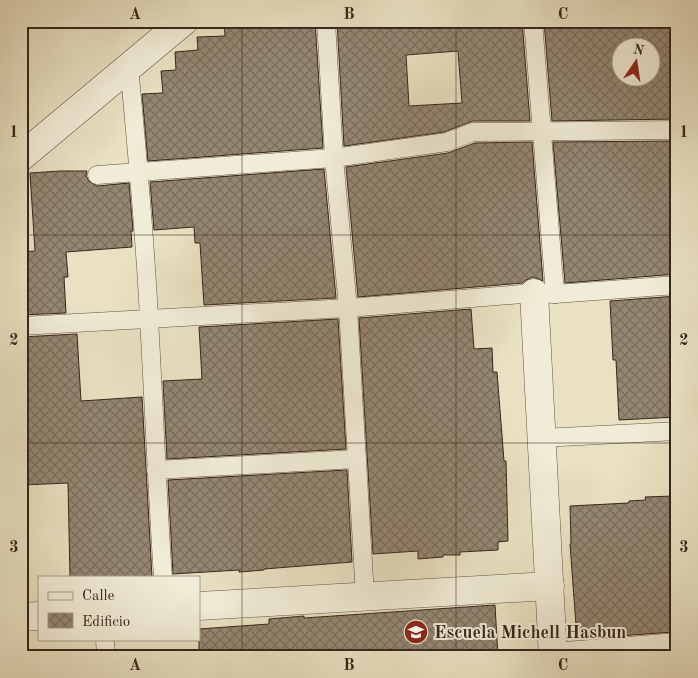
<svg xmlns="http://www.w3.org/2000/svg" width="698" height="678" font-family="'Old Standard TT',serif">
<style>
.building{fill:url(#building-cross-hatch);stroke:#38251c;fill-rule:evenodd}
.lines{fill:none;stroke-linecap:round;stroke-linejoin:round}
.service-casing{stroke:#645446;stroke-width:19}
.minor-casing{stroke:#645446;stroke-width:29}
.service{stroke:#f1ecd7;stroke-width:18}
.minor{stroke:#f1ecd7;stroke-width:28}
.grid{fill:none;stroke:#38251c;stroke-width:1;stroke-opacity:0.55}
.labels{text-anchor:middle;stroke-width:4;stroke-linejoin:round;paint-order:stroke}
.poi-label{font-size:18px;font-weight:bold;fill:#38251c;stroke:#f1ecd7;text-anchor:start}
.neatline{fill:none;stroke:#38251c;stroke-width:2}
.grid-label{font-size:16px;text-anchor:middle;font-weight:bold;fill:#38251c}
</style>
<defs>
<pattern id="building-cross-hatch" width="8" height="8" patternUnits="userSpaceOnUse" patternTransform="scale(1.25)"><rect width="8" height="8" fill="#948772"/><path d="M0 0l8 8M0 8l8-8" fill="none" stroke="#7a6e5d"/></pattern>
</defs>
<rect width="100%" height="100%" fill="#e9e1c2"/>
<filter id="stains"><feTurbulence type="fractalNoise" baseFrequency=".004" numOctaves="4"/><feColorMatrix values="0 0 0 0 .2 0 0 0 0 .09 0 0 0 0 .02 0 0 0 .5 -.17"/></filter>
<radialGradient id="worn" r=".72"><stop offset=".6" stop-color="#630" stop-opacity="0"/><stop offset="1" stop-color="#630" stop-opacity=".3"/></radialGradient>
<g class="building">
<polygon points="224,21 315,21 323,148 148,161 142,94 163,93 161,71 176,70 175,52 198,50 197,37 225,36"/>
<path d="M337 21H522L530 121H473L444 132 344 146ZM458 51 462 103 409 106 406 55Z"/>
<path d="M544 21H677V119L552 121ZM620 48H650V78H620Z"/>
<polygon points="677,141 677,274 565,283 553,142"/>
<polygon points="532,142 543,281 533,277 526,280 522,283 358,297 346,167 448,153 475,143"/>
<polygon points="324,169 336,298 204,305 200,243 195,243 194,227 154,230 150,182"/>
<polygon points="60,171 87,171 86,176 89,181 97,186 129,183 133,231 131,231 132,247 66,252 68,277 64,277 66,313 21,315 21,252 35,251 30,173"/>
<polygon points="677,296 677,417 619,420 616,360 613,360 610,301"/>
<polygon points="471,309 474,349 492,348 493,372 497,372 504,461 506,461 508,541 498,542 498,550 460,552 460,555 443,555 443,557 418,559 418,551 373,554 359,318"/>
<polygon points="338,319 346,449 167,459 163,381 202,379 199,327"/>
<polygon points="77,334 81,401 142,397 152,577 70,577 68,483 23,485 21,337"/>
<polygon points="347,470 352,562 264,569 264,570 239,572 239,570 173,574 168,480"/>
<polygon points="674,496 675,506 677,506 677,628 673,629 673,632 577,639 570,544 571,544 570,506 629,503 629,501 646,500 645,497"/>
<polygon points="495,605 498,657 199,657 199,629 269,624 269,619 304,616 304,618"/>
</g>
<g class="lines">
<g class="service-casing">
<g id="service">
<polyline points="326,21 334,158 348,308 365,596"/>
<polyline points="533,21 555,294"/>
<path d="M129 66C137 150 145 235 149 319 154 405 157 491 163 577"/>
<polyline points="97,175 334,158 447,142 473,132 677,130"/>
<polyline points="21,326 348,308 534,293 555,294 677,285"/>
<polyline points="542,438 677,431"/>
<polyline points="156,470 357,459"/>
<polyline points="105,639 106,657"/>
<polyline points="553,652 677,642"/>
</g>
</g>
<g class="minor-casing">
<g id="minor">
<polyline points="21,157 184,21"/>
<polyline points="534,293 553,657"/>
<polyline points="199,606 550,586"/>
<polyline points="21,617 39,616"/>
</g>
</g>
<use href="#service" class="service"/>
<use href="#minor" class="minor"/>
</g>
<path class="grid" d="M242 21V657M456 21V657M21 235H677M21 443H677"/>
<defs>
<g id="school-disc" transform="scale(1.25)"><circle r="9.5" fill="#8f2418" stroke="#f1ecd7"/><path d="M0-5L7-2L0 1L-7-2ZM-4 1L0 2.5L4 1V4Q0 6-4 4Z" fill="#fff"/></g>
</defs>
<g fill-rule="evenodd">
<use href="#school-disc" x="416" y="632"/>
</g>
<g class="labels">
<g class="poi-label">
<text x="434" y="638">Escuela Michell Hasbun</text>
</g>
</g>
<rect width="698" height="678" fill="none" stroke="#e9e1c2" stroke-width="55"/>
<rect x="38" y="576" width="162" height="65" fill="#f1ecd7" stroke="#a79c8c"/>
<rect x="48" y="592" width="25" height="8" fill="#f1ecd7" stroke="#a79c8c"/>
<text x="82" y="600" font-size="15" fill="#38251c">Calle</text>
<rect x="48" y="613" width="25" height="15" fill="url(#building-cross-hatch)" stroke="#a79c8c"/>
<text x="82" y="626" font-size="15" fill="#38251c">Edificio</text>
<g transform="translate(636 62) rotate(13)"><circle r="24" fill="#f1ecd7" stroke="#a79c8c"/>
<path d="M0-4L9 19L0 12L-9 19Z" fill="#8f2418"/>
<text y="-8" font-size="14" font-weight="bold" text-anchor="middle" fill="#38251c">N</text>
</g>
<rect x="28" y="28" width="642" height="622" class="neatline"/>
<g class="grid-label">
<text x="135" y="19">A</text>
<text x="349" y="19">B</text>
<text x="563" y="19">C</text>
<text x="14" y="137">1</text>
<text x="684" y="137">1</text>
<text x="14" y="345">2</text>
<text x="684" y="345">2</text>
<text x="14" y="552">3</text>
<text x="684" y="552">3</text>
<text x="135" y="670">A</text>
<text x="349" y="670">B</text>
<text x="563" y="670">C</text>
</g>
<rect width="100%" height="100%" filter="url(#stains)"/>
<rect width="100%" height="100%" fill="url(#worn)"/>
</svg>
